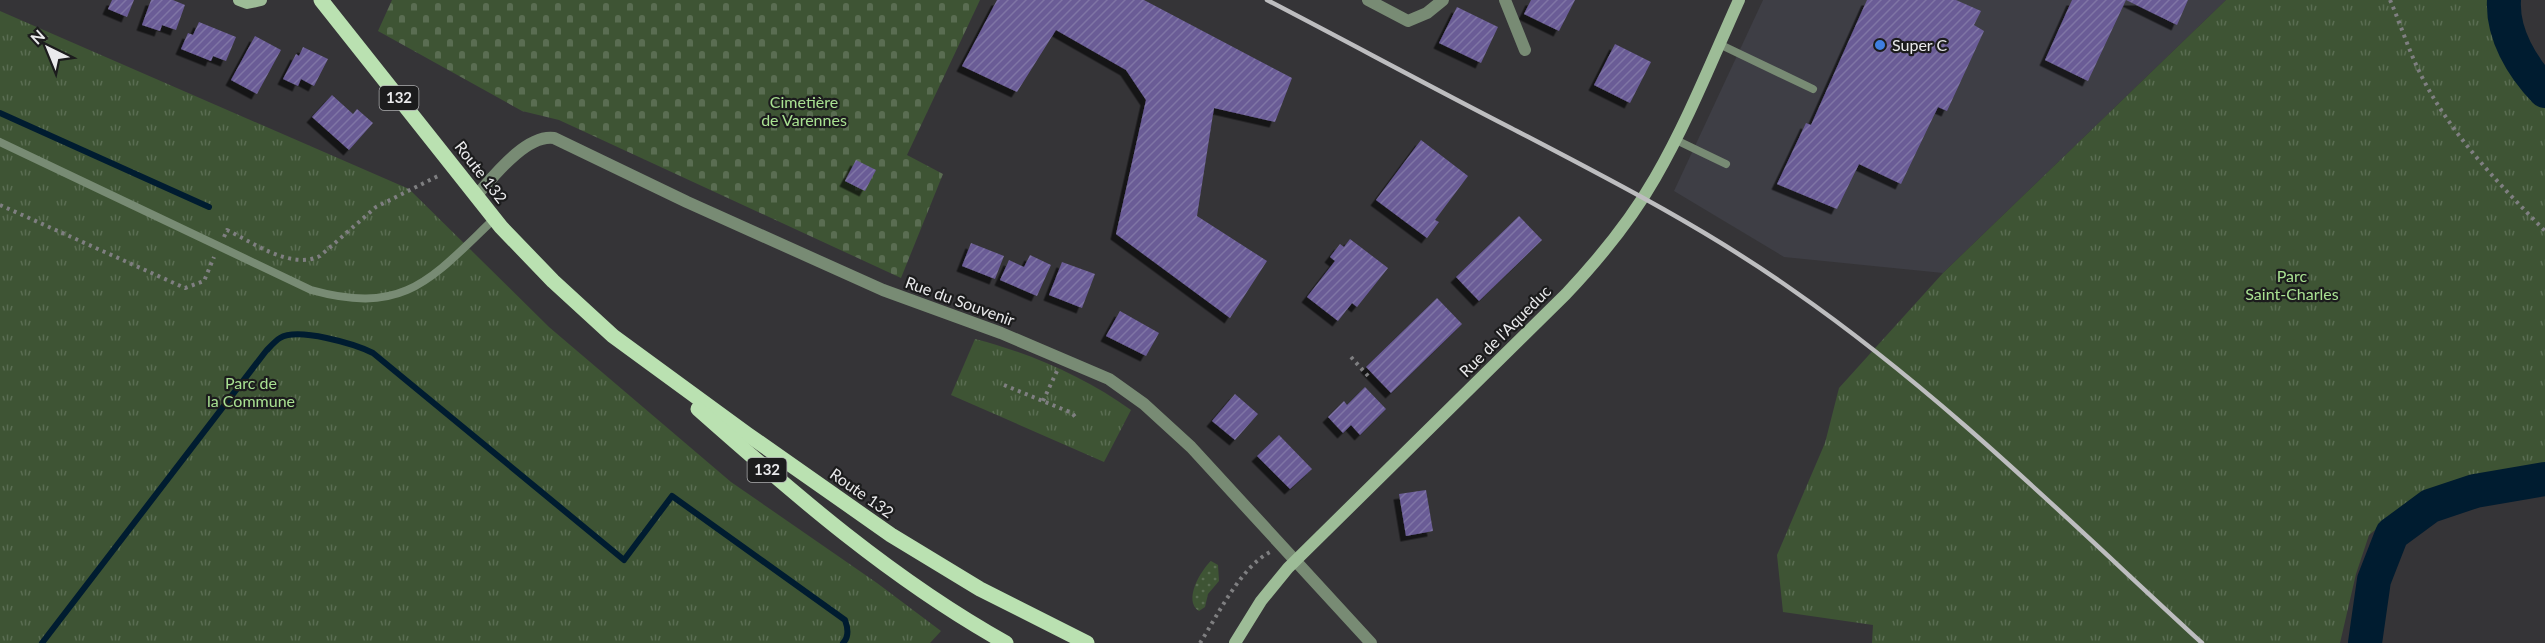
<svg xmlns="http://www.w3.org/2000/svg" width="2545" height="643" font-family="Lato,sans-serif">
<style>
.built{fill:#3e3e45}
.grass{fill:url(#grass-dots)}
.cemetery{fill:url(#cemetery-stones)}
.park{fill:url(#park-tufts)}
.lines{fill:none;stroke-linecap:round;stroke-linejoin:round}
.stream{stroke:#001c30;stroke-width:6}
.river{stroke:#001c30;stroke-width:34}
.building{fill:url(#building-hatch);filter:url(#shadow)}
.path{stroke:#7f7f81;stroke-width:4;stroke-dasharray:3 4.5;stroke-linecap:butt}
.lane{stroke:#788b74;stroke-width:8}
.street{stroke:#788b74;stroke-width:12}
.secondary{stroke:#9dbc97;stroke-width:12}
.primary{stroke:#bae1b1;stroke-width:15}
.rail{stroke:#bdbdbf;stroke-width:4.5}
.shop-dot{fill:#3f7fe0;stroke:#1c1c1d;stroke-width:2}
.labels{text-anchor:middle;stroke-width:4.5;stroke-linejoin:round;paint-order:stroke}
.shield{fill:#1c1c1d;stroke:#acacae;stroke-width:1.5}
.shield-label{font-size:15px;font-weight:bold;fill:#eaeaec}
.poi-label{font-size:16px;fill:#eaeaec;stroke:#1c1c1d;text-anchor:start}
.park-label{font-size:16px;fill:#a9e192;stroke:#1c1c1d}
.street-label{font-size:16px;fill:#eaeaec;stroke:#1c1c1d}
</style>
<defs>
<pattern id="grass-dots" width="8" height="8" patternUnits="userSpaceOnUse" patternTransform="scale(1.5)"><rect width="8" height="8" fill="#3e5434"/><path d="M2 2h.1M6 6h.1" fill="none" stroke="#5a6d52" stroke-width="1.8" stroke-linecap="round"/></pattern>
<pattern id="cemetery-stones" width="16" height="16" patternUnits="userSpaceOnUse" patternTransform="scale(1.5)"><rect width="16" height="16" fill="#3e5434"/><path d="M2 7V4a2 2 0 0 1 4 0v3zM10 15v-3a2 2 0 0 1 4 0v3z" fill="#5a6d52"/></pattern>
<pattern id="park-tufts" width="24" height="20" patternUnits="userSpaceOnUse" patternTransform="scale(1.5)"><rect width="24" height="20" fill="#3e5434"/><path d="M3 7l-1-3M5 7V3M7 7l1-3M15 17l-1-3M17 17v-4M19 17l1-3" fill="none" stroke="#5a6d52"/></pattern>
<pattern id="building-hatch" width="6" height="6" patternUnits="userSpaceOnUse" patternTransform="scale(1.5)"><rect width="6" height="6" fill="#6a5c96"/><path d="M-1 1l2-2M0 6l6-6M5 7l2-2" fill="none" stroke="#7f74a5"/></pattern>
<filter id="shadow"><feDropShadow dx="-5.5" dy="5.5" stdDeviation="0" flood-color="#0009"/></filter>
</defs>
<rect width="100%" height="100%" fill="#353437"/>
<polygon class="built" points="1763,0 2226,0 1943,273 1784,257 1674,191"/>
<path class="grass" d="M1211 561 1218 565 1219 581 1208 594 1205 607 1199 611C1183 601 1200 571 1211 561Z"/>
<polygon class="cemetery" points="392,0 980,0 907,155 943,174 901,278 559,120 522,111 378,31"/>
<g class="park">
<path d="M2226 0H2496C2497 9 2497 19 2499 28 2504 52 2527 89 2545 105V469L2461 481 2391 517 2369 535 2356 574 2340 643H1872L1873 625 1783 612 1777 555 1825 443 1839 388 1943 273Z"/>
<polygon points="0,11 409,189 549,327 731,482 877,583 941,631 930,643 0,643"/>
<path d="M975 339C1030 353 1085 377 1131 410L1104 462 951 395Z"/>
</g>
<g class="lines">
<g class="stream">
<polyline points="0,113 209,207"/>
<path d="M42 643 266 351C270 347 275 341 280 338 298 327 355 344 373 353L624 560 672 496 845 620C848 628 849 637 843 643"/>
</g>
<g class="river">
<path d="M2504 0C2502 34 2522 67 2545 91"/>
<polyline points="2365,643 2374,580 2392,534 2430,506 2475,491 2545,479"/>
</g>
</g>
<g class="building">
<polygon points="112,0 134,0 127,17 108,9"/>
<polygon points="151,0 173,0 185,5 176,30 162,25 160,31 142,25"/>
<polygon points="997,0 1144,0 1292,78 1275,122 1214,108 1197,216 1267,261 1230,318 1116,234 1146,100 1126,70 1056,30 1017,92 962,66"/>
<polygon points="1531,0 1575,0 1559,31 1524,14"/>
<polygon points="1867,0 1956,0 1981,11 1974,25 1984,31 1947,111 1938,107 1901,184 1859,164 1837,209 1777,184 1806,123 1811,125"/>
<polygon points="2072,0 2188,0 2177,25 2126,0 2088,81 2045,60"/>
<polygon points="1457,7 1498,27 1481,63 1439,43"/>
<polygon points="199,22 236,37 226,61 213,56 211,61 181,49 188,33 193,35"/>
<polygon points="255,36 281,50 257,94 231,80"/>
<polygon points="1615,44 1651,62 1630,103 1594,85"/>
<polygon points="303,47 328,59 314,86 301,79 298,86 283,79 296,54 299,56"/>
<polygon points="332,95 353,114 357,109 373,123 349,150 312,117"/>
<polygon points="1421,140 1468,176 1435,220 1439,222 1427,238 1376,200"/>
<polygon points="856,160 876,170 865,191 845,181"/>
<polygon points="1519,216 1542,240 1479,301 1456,277"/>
<polygon points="1350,239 1388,268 1357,307 1352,303 1338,321 1307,297 1335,261 1330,257 1340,244 1344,247"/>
<polygon points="971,243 1004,256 995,279 962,266"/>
<polygon points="1030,255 1051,265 1037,296 1000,280 1009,260 1024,267"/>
<polygon points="1062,262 1095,274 1082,308 1049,295"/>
<polygon points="1437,298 1462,324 1391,393 1366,367"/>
<polygon points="1120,311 1159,333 1146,356 1106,336"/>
<polygon points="1365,387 1386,409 1360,435 1351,425 1343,433 1328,417 1344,401 1347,405"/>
<polygon points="1235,394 1258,414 1235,440 1212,421"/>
<polygon points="1279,435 1312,469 1290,489 1257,456"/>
<polygon points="1426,490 1433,531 1406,536 1399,494"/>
</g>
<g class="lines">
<g class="path">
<path d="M2390 0C2401 25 2409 52 2422 77 2452 136 2499 184 2545 231"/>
<polyline points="0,205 185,288 204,281 214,257"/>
<path d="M224 237 227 230C254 243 291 270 320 256L376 207 440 175"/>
<polyline points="1351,357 1369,377"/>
<polyline points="1004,385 1072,413 1077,419"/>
<polyline points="1043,401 1057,371"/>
<path d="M1200 643C1218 615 1240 568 1270 552"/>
</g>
<g class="lane">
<polyline points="1719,44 1813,89"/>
<polyline points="1676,140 1726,164"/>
<path d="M0 142 311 290C405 316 431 279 494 219"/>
</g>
<g class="street">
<polyline points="1368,0 1408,21 1427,13 1443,0"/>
<polyline points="1505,0 1525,50"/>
<path d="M476 196C493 177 526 134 554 138L687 202 883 290 1001 333 1109 379 1144 404 1191 447 1371 643"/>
</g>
<g class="secondary">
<polyline points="239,0 247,3 261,0"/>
<path d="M1235 643 1261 601 1288 568 1566 294C1599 259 1631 220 1655 178 1688 121 1712 60 1739 0"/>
</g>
<g class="primary">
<polyline points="321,0 501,227 553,281 613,336 747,434 891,535 980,589 1087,643"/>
<path d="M698 409C795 495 893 580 1006 643"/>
</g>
<path class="rail" d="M1267 0C1348 42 1429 86 1511 128 1607 178 1705 228 1794 291 1941 393 2070 522 2202 643"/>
</g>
<circle class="shop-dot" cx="1880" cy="45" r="6"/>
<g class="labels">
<g class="shield">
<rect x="379.5" y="86" width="39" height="24" rx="4.5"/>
<rect x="747.5" y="458" width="39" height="24" rx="4.5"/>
</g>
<g class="shield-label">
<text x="399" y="103">132</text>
<text x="767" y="475">132</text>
</g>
<g class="poi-label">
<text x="1892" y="51">Super C</text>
</g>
<g class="park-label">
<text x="804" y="108">Cimetière<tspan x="804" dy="18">de Varennes</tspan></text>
<text x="2292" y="282">Parc<tspan x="2292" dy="18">Saint-Charles</tspan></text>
<text x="251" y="389">Parc de<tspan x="251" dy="18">la Commune</tspan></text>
</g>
<g class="street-label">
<text transform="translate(481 172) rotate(52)" y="6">Route 132</text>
<text transform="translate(960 301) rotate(20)" y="6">Rue du Souvenir</text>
<text transform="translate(1505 331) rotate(-45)" y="6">Rue de l'Aqueduc</text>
<text transform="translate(862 493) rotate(35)" y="6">Route 132</text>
</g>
</g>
<g transform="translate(48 48) rotate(317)" stroke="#1c1c1d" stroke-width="4.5" paint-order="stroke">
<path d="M0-4.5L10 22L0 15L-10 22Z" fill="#eaeaec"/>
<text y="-9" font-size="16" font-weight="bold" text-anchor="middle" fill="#eaeaec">N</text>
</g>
</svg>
